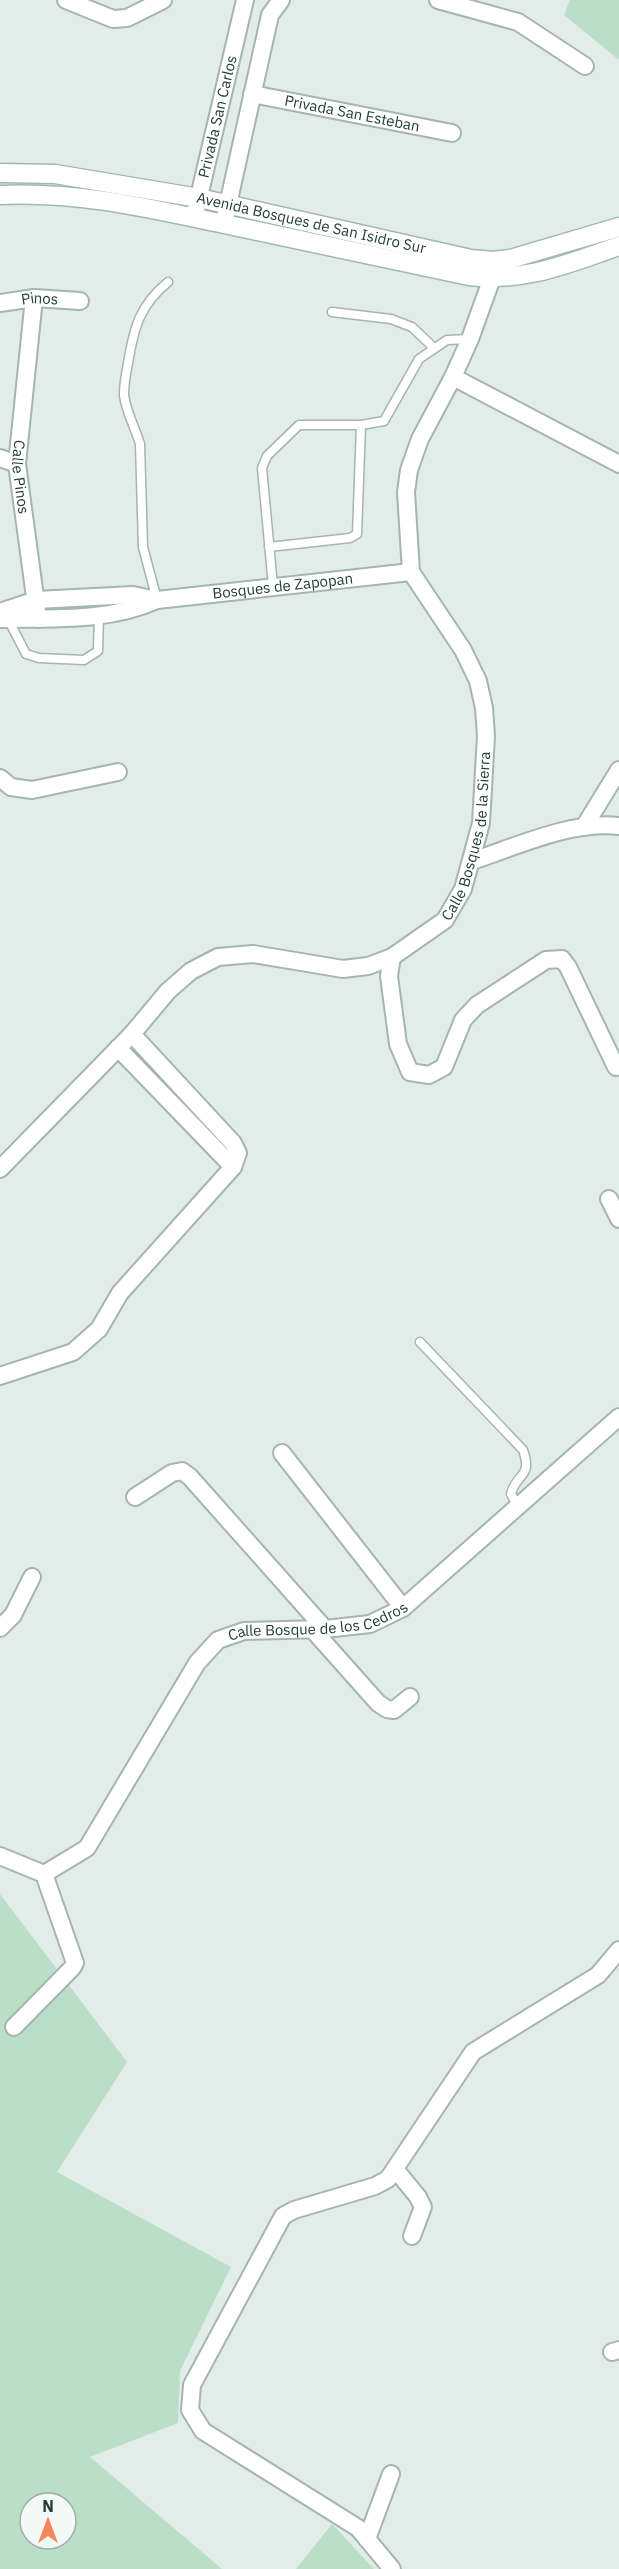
<svg xmlns="http://www.w3.org/2000/svg" width="619" height="2569" font-family="'IBM Plex Sans',sans-serif">
<style>
.green{fill:#bbdec6;fill-rule:evenodd}
.lines{fill:none;stroke-linecap:round;stroke-linejoin:round}
.service-casing{stroke:#a5b5b0;stroke-width:11}
.minor-casing{stroke:#a5b5b0;stroke-width:20}
.secondary-casing{stroke:#a1b8b1;stroke-width:21}
.service{stroke:#fff;stroke-width:8}
.minor{stroke:#fff;stroke-width:16}
.secondary{stroke:#fff;stroke-width:18}
.labels{text-anchor:middle;stroke-width:5;stroke-linejoin:round;paint-order:stroke}
.street-label{font-size:15px;fill:#223e38;stroke:#f3f9f6}
</style>
<rect width="100%" height="100%" fill="#e2ede9"/>
<g class="green">
<polygon points="570,0 619,0 619,60 564,15"/>
<path d="M0 1894 127 2062 57 2172 231 2267 180 2371 178 2423 90 2457 222 2569H0ZM30 2503H66V2539H30Z"/>
<polygon points="332,2524 374,2569 296,2569"/>
</g>
<g class="lines">
<g class="service-casing">
<g id="service">
<polyline points="332,312 391,319 412,327 434,348"/>
<polyline points="269,547 350,538 357,534 361,425"/>
<polyline points="273,586 262,468 267,456 299,425 361,425 384,421 419,359 447,340 470,339"/>
<path d="M157 600 143 547 140 444C135 427 126 412 124 395 124 384 126 373 128 363 134 327 140 305 168 282"/>
<polyline points="8,619 26,654 39,658 84,660 98,651 99,615"/>
<path d="M420 1342 523 1450C533 1478 516 1473 511 1494L518 1507"/>
</g>
</g>
<g class="minor-casing">
<g id="minor">
<polyline points="66,0 113,19 127,18 163,0"/>
<polyline points="438,0 518,22 585,66"/>
<path id="s1" d="M252 94 452 133"/>
<path id="s2" d="M194 218 245 0"/>
<polyline points="225,218 270,15 281,0"/>
<path id="s3" d="M34 298 17 464 38 619"/>
<path id="s4" d="M0 303 34 298 80 301"/>
<polyline points="453,377 619,464"/>
<polyline points="0,458 17,464"/>
<path id="s5" d="M0 612 36 600 133 595 157 600 411 572"/>
<path d="M0 619C52 618 109 622 157 600"/>
<polyline points="0,778 11,787 32,790 118,772"/>
<polyline points="584,827 619,770"/>
<path d="M472 861C518 846 570 821 619 826"/>
<polyline points="392,957 389,976 398,1044 410,1072 429,1075 444,1067 463,1020 477,1005 546,960 562,959 568,967 616,1067"/>
<polyline points="118,1048 233,1167"/>
<path id="s6" d="M0 1169 132 1034 168 991 191 971 218 957 253 954 343 969 368 966 392 957 445 920 463 889 481 823 486 736 484 708 478 681 463 650 411 572 406 492 409 470 420 439 453 377 470 339 492 278 493 266"/>
<polyline points="609,1199 619,1219"/>
<polyline points="0,1376 73,1352 99,1329 120,1293 233,1167 238,1153 233,1143 132,1034"/>
<polyline points="282,1453 403,1608"/>
<polyline points="135,1497 172,1473 182,1471 190,1477 325,1629"/>
<polyline points="0,1628 13,1615 32,1577"/>
<polyline points="313,1630 378,1703 387,1709 394,1710 410,1697"/>
<path id="s7" d="M0 1856 44 1874 87 1848 197 1663 218 1640 244 1631 325 1629 370 1624 403 1608 619 1417"/>
<polyline points="14,2027 72,1968 75,1963 44,1874"/>
<polyline points="395,2169 418,2197 423,2207 412,2236"/>
<polyline points="612,2352 619,2350"/>
<polyline points="367,2539 391,2474"/>
<polyline points="392,2569 358,2528 203,2431 190,2410 192,2385 283,2216 294,2210 375,2186 388,2179 473,2052 598,1975 619,1950"/>
</g>
</g>
<g class="secondary-casing">
<g id="secondary">
<path id="s8" d="M0 173 55 174 199 198 471 259 493 261 510 259 619 227"/>
<path d="M0 195C79 191 152 209 229 225 309 242 389 259 469 276 527 282 566 264 619 246"/>
</g>
</g>
<use href="#service" class="service"/>
<use href="#minor" class="minor"/>
<use href="#secondary" class="secondary"/>
</g>
<g class="labels">
<g class="street-label">
<text dy="5" stroke="none"><textPath href="#s1" startOffset="102">Privada San Esteban</textPath></text>
<text dy="5" stroke="none"><textPath href="#s2" startOffset="104">Privada San Carlos</textPath></text>
<text dy="5" stroke="none"><textPath href="#s8" startOffset="316">Avenida Bosques de San Isidro Sur</textPath></text>
<text dy="5" stroke="none"><textPath href="#s4" startOffset="40">Pinos</textPath></text>
<text dy="5" stroke="none"><textPath href="#s3" startOffset="180">Calle Pinos</textPath></text>
<text dy="5" stroke="none"><textPath href="#s5" startOffset="286">Bosques de Zapopan</textPath></text>
<text dy="5" stroke="none"><textPath href="#s6" startOffset="636">Calle Bosques de la Sierra</textPath></text>
<text dy="5" stroke="none"><textPath href="#s7" startOffset="447">Calle Bosque de los Cedros</textPath></text>
</g>
</g>
<g transform="translate(48 2521)"><circle r="28" fill="#f3f9f6" stroke="#9faeaa" stroke-width="1.5"/>
<path d="M0-4.5L10 22L0 15L-10 22Z" fill="#f3875a"/>
<text y="-9" font-size="16" font-weight="bold" text-anchor="middle" fill="#223e38">N</text>
</g>
</svg>
